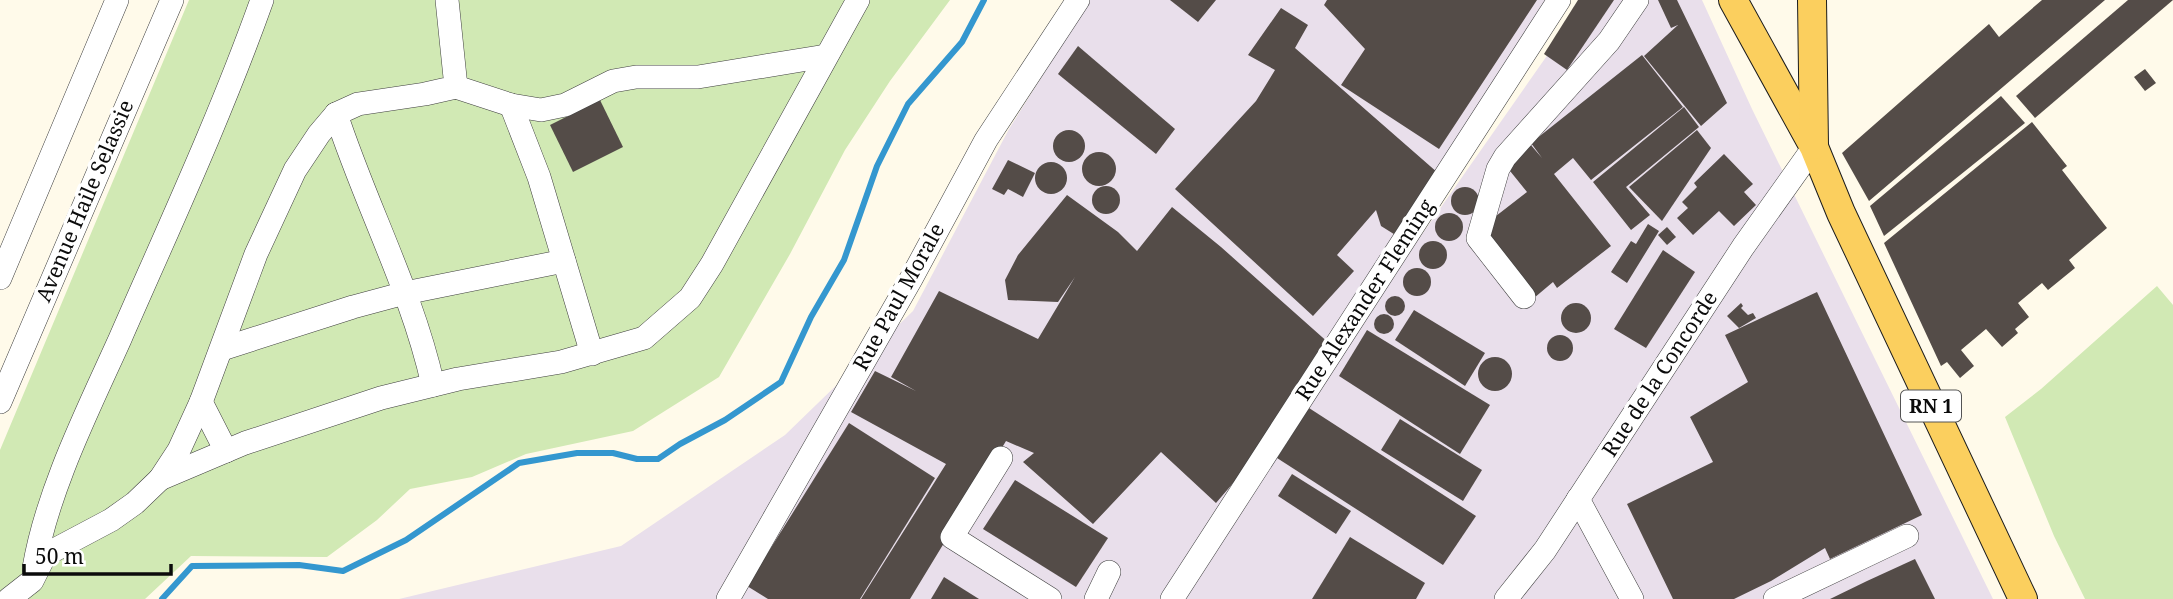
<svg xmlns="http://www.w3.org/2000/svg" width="2173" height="599" font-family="'Noto Serif',serif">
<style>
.industrial{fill:#e9dfeb}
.green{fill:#d1e9b4}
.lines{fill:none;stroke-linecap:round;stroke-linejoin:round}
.stream{stroke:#3497cf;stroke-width:6}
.building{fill:#544c48}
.minor-casing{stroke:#3e3e3e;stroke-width:24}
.major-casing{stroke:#1c1c1c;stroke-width:30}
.minor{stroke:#fff;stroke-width:23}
.major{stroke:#fbcf5e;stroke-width:28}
.labels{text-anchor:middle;stroke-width:7;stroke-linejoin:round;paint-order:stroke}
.shield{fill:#fff;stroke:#545454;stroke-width:2}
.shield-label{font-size:19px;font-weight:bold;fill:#0b0b0b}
.street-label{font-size:21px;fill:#0b0b0b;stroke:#fff}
</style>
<rect width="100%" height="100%" fill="#fffaea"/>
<g class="industrial">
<polygon points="1090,0 1560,0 1167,599 399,599 621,546 785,435 913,311 1009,129"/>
<polygon points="1586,0 1702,0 1752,109 1993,599 1181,599 1369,310"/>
</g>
<g class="green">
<polygon points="189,0 950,0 890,81 845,150 790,254 719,377 633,431 526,454 472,477 410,489 377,520 327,557 191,556 145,599 0,599 0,450"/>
<polygon points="2157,286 2173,305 2173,599 2085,599 2054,536 2005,417 2041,389"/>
</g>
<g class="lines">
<polyline class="stream" points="162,599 192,566 299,565 343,571 406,540 519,463 577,453 613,453 637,459 658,459 680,444 725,420 781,382 811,317 844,260 877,166 908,104 962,42 984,0"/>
</g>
<g class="building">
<polygon points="1170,0 1216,0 1198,22"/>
<polygon points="1327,0 1537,0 1439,149 1341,85 1365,49 1324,5"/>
<polygon points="1578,0 1614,0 1567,70 1544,54"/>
<polygon points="1658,0 1677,0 1727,103 1701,126 1644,56 1678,25 1671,28"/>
<polygon points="2042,0 2105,0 1869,201 1842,153 1989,24 1999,37"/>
<polygon points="2128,0 2173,0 2035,118 2016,96"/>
<polygon points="1281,8 1308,25 1295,48 1438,173 1397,236 1381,226 1376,210 1337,255 1354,271 1313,316 1175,189 1256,101 1275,70 1248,55"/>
<polygon points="1078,46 1175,129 1156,154 1058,74"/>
<polygon points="1642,55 1683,107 1591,180 1573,158 1554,174 1611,246 1557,288 1553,282 1534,298 1489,242 1496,216 1527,192 1506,166 1530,144 1542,158 1531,143"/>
<polygon points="2145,69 2156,83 2145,91 2134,77"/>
<polygon points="2001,96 2025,123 1884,236 1870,206"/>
<polygon points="600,100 623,147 573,172 550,125"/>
<polygon points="1684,107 1699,127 1626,187 1650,215 1631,230 1593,182"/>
<polygon points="2032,122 2067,166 2062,170 2107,228 2069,260 2075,268 2048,290 2042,283 2018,303 2029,317 2015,329 2018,333 2002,347 1986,329 1961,350 1974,366 1960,378 1947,362 1941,366 1884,243"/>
<circle cx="1069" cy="146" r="16"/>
<polygon points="1697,130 1711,148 1662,221 1629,187"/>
<circle cx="1099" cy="169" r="17"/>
<polygon points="1724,154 1753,184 1744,192 1756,205 1734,226 1719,211 1693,235 1677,218 1688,208 1682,202 1697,187 1694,183"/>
<polygon points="1008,160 1035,173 1023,197 1008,189 1004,195 992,189"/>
<circle cx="1051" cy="178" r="16"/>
<circle cx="1106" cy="200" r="14"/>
<circle cx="1465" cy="201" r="14"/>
<polygon points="1067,195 1118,232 1137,251 1172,207 1221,247 1331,345 1264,447 1216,503 1161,452 1093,524 1023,462 1034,453 1006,441 910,599 861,599 946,464 851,412 875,371 916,391 891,377 939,291 1038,339 1075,277 1058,302 1008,300 1005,280 1018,255"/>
<circle cx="1449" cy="227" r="14"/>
<polygon points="1648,224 1659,231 1627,283 1611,272 1631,241 1636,244"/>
<polygon points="1667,227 1676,237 1667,245 1658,235"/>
<circle cx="1433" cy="255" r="14"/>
<polygon points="1663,250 1695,272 1646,348 1614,329"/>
<circle cx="1417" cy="282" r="14"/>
<polygon points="1817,292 1922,515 1830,559 1825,548 1771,581 1734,599 1673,599 1627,504 1713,462 1690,417 1748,382 1725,335"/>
<circle cx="1395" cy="306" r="10"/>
<circle cx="1576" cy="318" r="15"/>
<polygon points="1741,303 1743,306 1741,308 1748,315 1753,313 1756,318 1739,328 1727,316"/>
<polygon points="1414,310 1485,353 1465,386 1395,340"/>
<circle cx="1384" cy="324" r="10"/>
<polygon points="1367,330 1490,405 1460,454 1339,376"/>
<circle cx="1560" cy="348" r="13"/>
<circle cx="1495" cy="374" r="17"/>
<polygon points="1309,408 1476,516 1443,565 1277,458"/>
<polygon points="1400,419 1482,470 1463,501 1381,450"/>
<polygon points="849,423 935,478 860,599 768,599 747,586"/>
<polygon points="1292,474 1351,511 1336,534 1278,496"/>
<polygon points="1015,480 1108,538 1076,587 983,529"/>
<polygon points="1350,537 1425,583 1416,599 1312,599"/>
<polygon points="1915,559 1935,599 1830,599 1867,581"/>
<polygon points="944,577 979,599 931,599"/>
</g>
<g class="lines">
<g class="minor-casing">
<g id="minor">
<polyline points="456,87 511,105 541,110 565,105 613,81 636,77 698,77 826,56"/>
<polyline points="511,105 539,177 592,354"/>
<path d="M336 114C366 206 412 291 433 385"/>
<polyline points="0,278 117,0"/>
<polyline points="1524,297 1478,238 1498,169 1505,157 1609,41 1637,0"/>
<polyline points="222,349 353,307 405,293 564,261"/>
<polyline points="0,402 172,0"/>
<polyline points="201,402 226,451"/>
<polyline points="1001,458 952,537 1050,599"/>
<polyline points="160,479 245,443 381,398 458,379 561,362 644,338 690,298 712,264 858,0"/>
<polyline points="1578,499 1632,599"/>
<path d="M34 568C47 491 88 410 120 339 169 227 221 115 262 0"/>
<polyline points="9,599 32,581 45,555 111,520 135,503 160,479 179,450 201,402 256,254 295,170 319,134 336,114 358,104 425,94 456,87 447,0"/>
<polyline points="728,599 911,279 986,140 1078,0"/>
<polyline points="1096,599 1109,572"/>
<polyline points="1172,599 1559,0"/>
<polyline points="1506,599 1545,550 1743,247 1814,147"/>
<polyline points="1775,599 1907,536"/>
</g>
</g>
<g class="major-casing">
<g id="major">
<polyline points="1733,0 1814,147 1841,213 2023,599"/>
<polyline points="1812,0 1814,145"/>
</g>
</g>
<use href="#minor" class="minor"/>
<use href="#major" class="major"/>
</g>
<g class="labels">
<rect class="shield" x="1901" y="390.5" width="60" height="31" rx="5"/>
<g class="shield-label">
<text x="1931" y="413">RN 1</text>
</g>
<g class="street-label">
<text transform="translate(85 201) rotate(-67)" y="7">Avenue Haile Selassie</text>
<text transform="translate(899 297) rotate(-61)" y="7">Rue Paul Morale</text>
<text transform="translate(1365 300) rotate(-57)" y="7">Rue Alexander Fleming</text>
<text transform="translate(1660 374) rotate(-57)" y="7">Rue de la Concorde</text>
</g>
</g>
<path d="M24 564v10h147v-10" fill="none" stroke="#0b0b0b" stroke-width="3.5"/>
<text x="35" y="564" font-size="21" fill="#0b0b0b" stroke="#ffffff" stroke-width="5" paint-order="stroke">50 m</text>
</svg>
